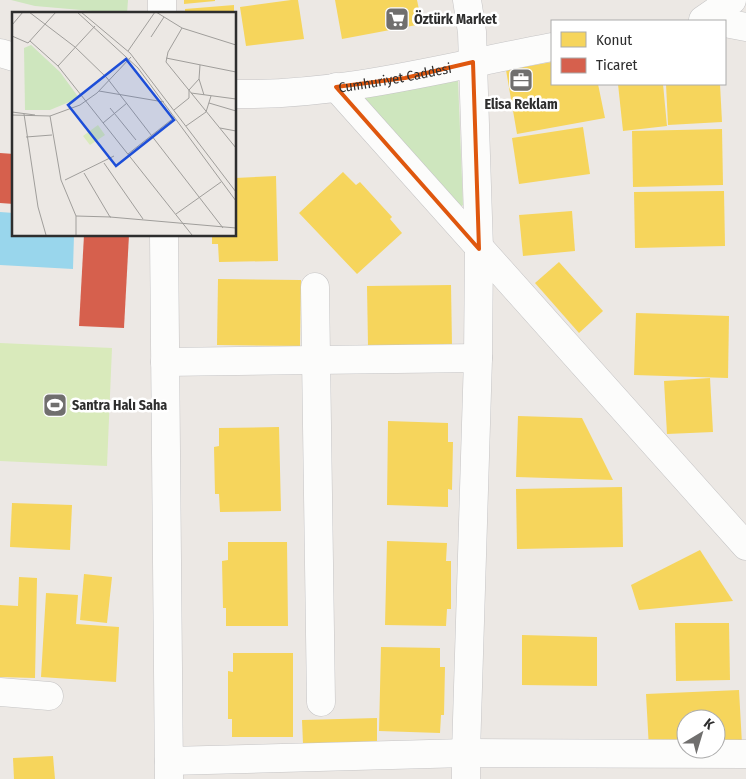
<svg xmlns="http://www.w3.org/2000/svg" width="746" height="779" font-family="'Fira Sans Condensed',sans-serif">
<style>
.green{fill:#cee6be}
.pitch{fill:#d9eabb}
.water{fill:#99d6ec}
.homes{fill:#f6d55c}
.shops{fill:#d6604d}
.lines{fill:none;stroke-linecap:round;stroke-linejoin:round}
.street-casing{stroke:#c5c4c5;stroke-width:29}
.secondary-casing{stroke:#c5c4c5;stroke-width:29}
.street{stroke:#fcfcfb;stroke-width:28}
.secondary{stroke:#fcfcfb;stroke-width:28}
.marked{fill:none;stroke:#df570e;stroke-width:4;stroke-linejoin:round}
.labels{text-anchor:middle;stroke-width:5;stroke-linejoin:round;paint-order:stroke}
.poi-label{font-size:14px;font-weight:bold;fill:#2e2e2e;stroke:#fff;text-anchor:start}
.street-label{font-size:14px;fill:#2e2e2e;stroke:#fff}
.inset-road{fill:none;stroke:#a09e9b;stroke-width:1}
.view{fill:#1d4ed8;fill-opacity:0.15;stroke:#1d4ed8;stroke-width:2.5}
.inset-edge{fill:none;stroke:#2e2e2e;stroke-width:2.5}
</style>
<rect width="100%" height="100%" fill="#ece8e4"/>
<g class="green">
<polygon points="11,0 128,0 127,14 35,6"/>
<polygon points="458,81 463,205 456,210 358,97"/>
</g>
<polygon class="pitch" points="0,343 112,348 107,466 0,461"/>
<polygon class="water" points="0,212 14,213 14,235 74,235 73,269 0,265"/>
<g class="homes">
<polygon points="184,0 215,0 215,1 184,4"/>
<polygon points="291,0 298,0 304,39 246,46 240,7"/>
<polygon points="335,0 417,0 422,24 342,39"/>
<polygon points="234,5 234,14 185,14 185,9"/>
<polygon points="552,62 552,84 598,84 605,118 517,134 506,70"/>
<polygon points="618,84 663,84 667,126 623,131"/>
<polygon points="666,84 720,84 722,122 668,125"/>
<polygon points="583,127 590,174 519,184 512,138"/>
<polygon points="722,129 723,185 633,187 632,131"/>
<polygon points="343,172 356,185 360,182 392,217 390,219 402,233 357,274 299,213"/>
<polygon points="276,176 278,261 219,262 218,244 212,244 212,235 235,235 235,178"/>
<polygon points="724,191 725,246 635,248 634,192"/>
<polygon points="572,211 575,251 523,256 519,215"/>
<polygon points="559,262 603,311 579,333 535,283"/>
<polygon points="218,279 301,280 300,346 217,345"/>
<polygon points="451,285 452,346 368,346 367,286"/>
<polygon points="636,313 729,316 728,378 634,375"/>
<polygon points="710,378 713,432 667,434 664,381"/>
<polygon points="518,416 582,418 613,480 516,477"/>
<polygon points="388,421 448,423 448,442 453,442 452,490 448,489 448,507 387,505"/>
<polygon points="279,427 281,511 220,512 219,494 215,494 214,447 219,446 219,428"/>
<polygon points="622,487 623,547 517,549 516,489"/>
<polygon points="12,503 72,505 70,550 10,547"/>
<polygon points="387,541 447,543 446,561 451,561 451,609 447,609 446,626 385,625"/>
<polygon points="228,542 287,542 288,626 226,626 226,608 223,608 222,561 228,560"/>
<polygon points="700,550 733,601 639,610 631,585"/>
<polygon points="84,574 112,577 107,623 80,620"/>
<polygon points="19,577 37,578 35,678 0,677 0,605 18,606"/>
<polygon points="46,593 78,595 76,624 119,627 116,682 41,677"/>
<polygon points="675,623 729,623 730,680 676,681"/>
<polygon points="522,635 597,637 597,686 522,685"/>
<polygon points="381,647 440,648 440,667 445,667 444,715 441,715 440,733 379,731"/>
<polygon points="233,653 293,653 293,737 232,737 232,719 228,719 228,671 233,672"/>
<polygon points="739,690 742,744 716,746 716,719 686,719 686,747 649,749 646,694"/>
<polygon points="377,718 377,743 303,744 302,720"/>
<polygon points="53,756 55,779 14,779 13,758"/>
</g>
<g class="shops">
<polygon points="0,153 14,154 14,204 0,203"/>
<polygon points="84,235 129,235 124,328 79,326"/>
</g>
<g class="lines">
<g class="street-casing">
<g id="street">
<polyline points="162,0 162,14"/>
<polyline points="336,87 746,546"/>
<polyline points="164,235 169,778"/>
<polyline points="315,287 321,702"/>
<polyline points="165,362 478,358"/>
<polyline points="0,692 49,696"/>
<polyline points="169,761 466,753 746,754"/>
<polyline points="466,779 466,753 478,358 479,249 472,32 467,0"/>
</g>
</g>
<g class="secondary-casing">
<g id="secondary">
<polyline points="703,20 732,0"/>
<polyline points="725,23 746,27"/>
<polyline points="0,53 14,57"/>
<path id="s1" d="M235 94C342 96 447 67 552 47"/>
</g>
</g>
<use href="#street" class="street"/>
<use href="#secondary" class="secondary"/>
</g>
<path class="marked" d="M473 62 479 249 336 87 405 78Z"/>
<defs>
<g id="supermarket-square" transform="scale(1.25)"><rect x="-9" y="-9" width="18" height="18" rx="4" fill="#706f6e" stroke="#fff"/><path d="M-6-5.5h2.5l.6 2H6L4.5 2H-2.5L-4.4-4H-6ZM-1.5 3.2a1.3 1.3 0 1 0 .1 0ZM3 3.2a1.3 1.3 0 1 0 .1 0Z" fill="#fff"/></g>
<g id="office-square" transform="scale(1.25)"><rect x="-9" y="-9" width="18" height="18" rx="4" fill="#706f6e" stroke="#fff"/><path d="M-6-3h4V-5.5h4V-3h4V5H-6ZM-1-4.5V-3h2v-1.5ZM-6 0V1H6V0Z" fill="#fff"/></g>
<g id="stadium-square" transform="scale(1.25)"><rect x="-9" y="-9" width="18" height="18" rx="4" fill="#706f6e" stroke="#fff"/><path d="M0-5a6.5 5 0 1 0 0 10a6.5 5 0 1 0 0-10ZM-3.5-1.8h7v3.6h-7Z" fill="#fff"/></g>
</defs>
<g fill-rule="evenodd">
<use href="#supermarket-square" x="397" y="19"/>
<use href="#office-square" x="521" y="80"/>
<use href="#stadium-square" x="55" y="405"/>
</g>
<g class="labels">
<g class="poi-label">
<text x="414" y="24">Öztürk Market</text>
<text x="521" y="109" text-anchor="middle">Elisa Reklam</text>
<text x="72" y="410">Santra Halı Saha</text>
</g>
<g class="street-label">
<text dy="5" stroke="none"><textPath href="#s1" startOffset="161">Cumhuriyet Caddesi</textPath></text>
</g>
</g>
<g transform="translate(12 12)">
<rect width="224" height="224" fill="#ece8e4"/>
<path d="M19 33 48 60 67 86 38 98H13L12 36Z" fill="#cee6be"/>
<path d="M86 113 93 123 78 133 71 124Z" fill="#d9eabb"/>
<path class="inset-road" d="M17 0 63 35 95 66 211 216M65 0 126 56 224 189M69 0 118 41 224 180M144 0 170 16 224 33M0 13 11 0M170 16 156 40 154 50 224 136M0 24 16 31 44 0M139 25 152 5M18 29 46 54 180 223M116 39 143 0M154 46 224 60M46 54 83 14M187 67 192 83M87 79 152 90M179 81 224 87M197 91 224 99M98 96 124 128M162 98 177 86V78L187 67 188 53M0 100 23 103M12 102 26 195 34 223M0 103 38 104 68 93 85 81 119 45M38 104 49 168 64 204V223M91 111 115 91M174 114 194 100 199 84M208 116 224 119M14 125 40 123M116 142 163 105M92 151 131 207M72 161 98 205 224 216M53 168 102 144M164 202 209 170M64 204 99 205"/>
<path class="view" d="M114 47 162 108 104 154 56 93Z"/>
<rect width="224" height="224" class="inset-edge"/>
</g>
<rect x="551" y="20" width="175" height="65" fill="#ffffff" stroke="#ababab"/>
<rect x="561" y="32" width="25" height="15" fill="#f6d55c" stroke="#ababab"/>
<text x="596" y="45" font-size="15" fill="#2e2e2e">Konut</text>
<rect x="561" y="58" width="25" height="15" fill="#d6604d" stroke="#ababab"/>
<text x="596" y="70" font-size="15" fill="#2e2e2e">Ticaret</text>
<g transform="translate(701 734) rotate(38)"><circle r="24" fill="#ffffff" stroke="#ababab"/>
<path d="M0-4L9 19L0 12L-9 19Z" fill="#706f6e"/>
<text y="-8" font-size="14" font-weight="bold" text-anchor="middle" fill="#2e2e2e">K</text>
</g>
</svg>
